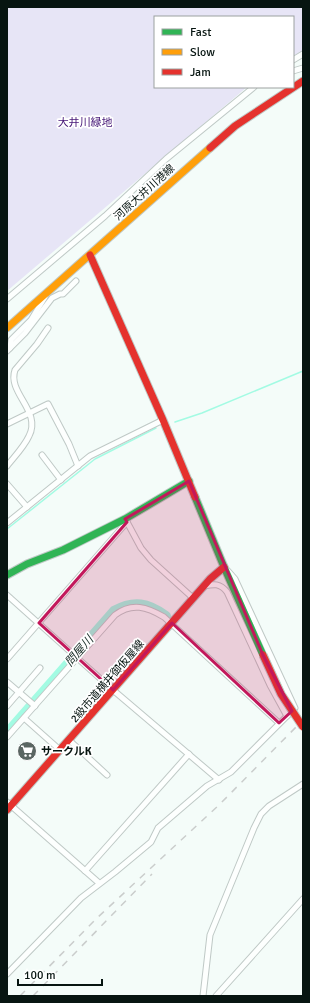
<svg xmlns="http://www.w3.org/2000/svg" width="310" height="1003" font-family="Signika,'Noto Sans JP',sans-serif">
<style>
.green{fill:#e7e5f6}
.lines{fill:none;stroke-linecap:round;stroke-linejoin:round}
.stream{stroke:#a3fbe3;stroke-width:1.5}
.river{stroke:#a3fbe3;stroke-width:10}
.street-casing{stroke:#bfc9c6;stroke-width:7}
.fast-casing{stroke:#bfc9c6;stroke-width:9}
.slow-casing{stroke:#bfc9c6;stroke-width:9}
.jam-casing{stroke:#bfc9c6;stroke-width:9}
.street{stroke:#fdfffe;stroke-width:5}
.fast{stroke:#30b455;stroke-width:7}
.slow{stroke:#ff9f0a;stroke-width:7}
.jam{stroke:#e5322d;stroke-width:7}
.rail{stroke:#cacdcc;stroke-width:1.5;stroke-dasharray:7 7;stroke-linecap:butt}
.jam-bridge-casing{stroke:#bfc9c6;stroke-width:9;stroke-linecap:butt}
.jam-bridge{stroke:#e5322d;stroke-width:7}
.marked{fill:#c2185b;fill-opacity:0.2;stroke:#c2185b;stroke-width:3;stroke-linejoin:round}
.labels{text-anchor:middle;stroke-width:3.5;stroke-linejoin:round;paint-order:stroke}
.park-label{font-size:11px;fill:#431375;stroke:#fff}
.street-label{font-size:11px;fill:#071511;stroke:#fff}
.poi-label{font-size:11px;font-weight:bold;fill:#071511;stroke:#fff;text-anchor:start}
.water-label{font-size:12px;font-style:italic;fill:#192e28;stroke:#fff}
</style>
<rect width="100%" height="100%" fill="#f4fcf9"/>
<polygon class="green" points="7,7 303,7 303,51 293,56 293,17 155,17 155,87 247,87 7,291"/>
<g class="lines">
<g class="stream">
<polyline points="175,422 202,413 303,371"/>
<polyline points="7,529 95,459 156,428"/>
</g>
<path class="river" d="M7 733 114 611C134 600 148 603 166 616"/>
<g class="street-casing">
<g id="street">
<polyline points="293,60 303,54"/>
<polyline points="293,71 303,68"/>
<polyline points="7,299 105,216 166,159 254,87"/>
<polyline points="10,348 25,333 52,298 60,294 63,294 76,281"/>
<polyline points="7,351 10,348 11,340 31,320 45,297"/>
<polyline points="7,424 48,404 69,444 78,466"/>
<polyline points="42,455 61,480"/>
<path d="M7 466C14 457 24 447 29 436 42 411 7 393 15 370L37 344 48 328"/>
<polyline points="7,484 27,507"/>
<polyline points="127,522 141,548 151,560 193,598"/>
<polyline points="7,523 90,456 163,420"/>
<path d="M204 586C214 584 220 583 227 592L270 685 287 716"/>
<polyline points="7,595 113,690 219,780"/>
<polyline points="7,659 127,522 125,519"/>
<polyline points="7,682 35,706"/>
<polyline points="7,706 40,668"/>
<polyline points="24,718 60,750"/>
<path d="M7 737 115 615C132 602 147 607 164 617L279 723"/>
<polyline points="69,740 107,775"/>
<polyline points="7,802 99,883"/>
<polyline points="85,871 189,754"/>
<polyline points="7,974 81,898 115,872 151,842 158,828 207,786 231,772 295,708 235,579 228,571"/>
<polyline points="203,996 210,935 254,828 261,814 269,806 303,784"/>
<polyline points="216,996 303,899"/>
</g>
</g>
<g class="fast-casing">
<g id="fast">
<polyline points="195,497 224,567 263,655"/>
<polyline points="7,575 27,564 63,550 125,519 189,481"/>
</g>
</g>
<g class="slow-casing">
<polyline id="slow" points="7,328 210,148"/>
</g>
<g class="jam-casing">
<g id="jam">
<polyline points="210,148 235,126 303,81"/>
<polyline points="90,255 163,420 195,497"/>
<polyline points="7,810 210,579 224,567"/>
</g>
</g>
<use href="#street" class="street"/>
<use href="#fast" class="fast"/>
<use href="#slow" class="slow"/>
<use href="#jam" class="jam"/>
<g class="rail">
<polyline points="20,996 97,918 220,804 303,720"/>
<polyline points="33,996 152,874"/>
</g>
<g class="jam-bridge-casing">
<polyline id="jam-bridge" points="263,655 281,694 303,727"/>
</g>
<use href="#jam-bridge" class="jam-bridge"/>
</g>
<path class="marked" d="M189 481 263 655 292 711 279 723 172 623 113 690 39 623 127 522 125 519Z"/>
<defs>
<g id="supermarket-disc" transform="scale(1)"><circle r="9.5" fill="#5a6662" stroke="#fff"/><path d="M-6-5.5h2.5l.6 2H6L4.5 2H-2.5L-4.4-4H-6ZM-1.5 3.2a1.3 1.3 0 1 0 .1 0ZM3 3.2a1.3 1.3 0 1 0 .1 0Z" fill="#fff"/></g>
</defs>
<g fill-rule="evenodd">
<use href="#supermarket-disc" x="27" y="751"/>
</g>
<g class="labels">
<g class="park-label">
<text x="85" y="126">大井川緑地</text>
</g>
<g class="street-label">
<text transform="translate(144 192) rotate(-42)" y="4">河原大井川港線</text>
<text transform="translate(107 681) rotate(-49)" y="4">2級市道横井御仮屋線</text>
</g>
<g class="poi-label">
<text x="41" y="755">サークルK</text>
</g>
<g class="water-label">
<text transform="translate(79 651) rotate(-49)" y="4">問屋川</text>
</g>
</g>
<rect width="310" height="1003" fill="none" stroke="#071511" stroke-width="16"/>
<rect x="154" y="16" width="140" height="72" fill="#ffffff" stroke="#9ca1a0"/>
<rect x="162" y="29" width="20" height="6" fill="#30b455" stroke="#9ca1a0"/>
<text x="190" y="36" font-size="12" fill="#071511">Fast</text>
<rect x="162" y="49" width="20" height="6" fill="#ff9f0a" stroke="#9ca1a0"/>
<text x="190" y="56" font-size="12" fill="#071511">Slow</text>
<rect x="162" y="69" width="20" height="6" fill="#e5322d" stroke="#9ca1a0"/>
<text x="190" y="76" font-size="12" fill="#071511">Jam</text>
<path d="M18 979v6h84v-6" fill="none" stroke="#071511" stroke-width="2"/>
<text x="24" y="979" font-size="12" fill="#071511" stroke="#ffffff" stroke-width="3" paint-order="stroke">100 m</text>
</svg>
